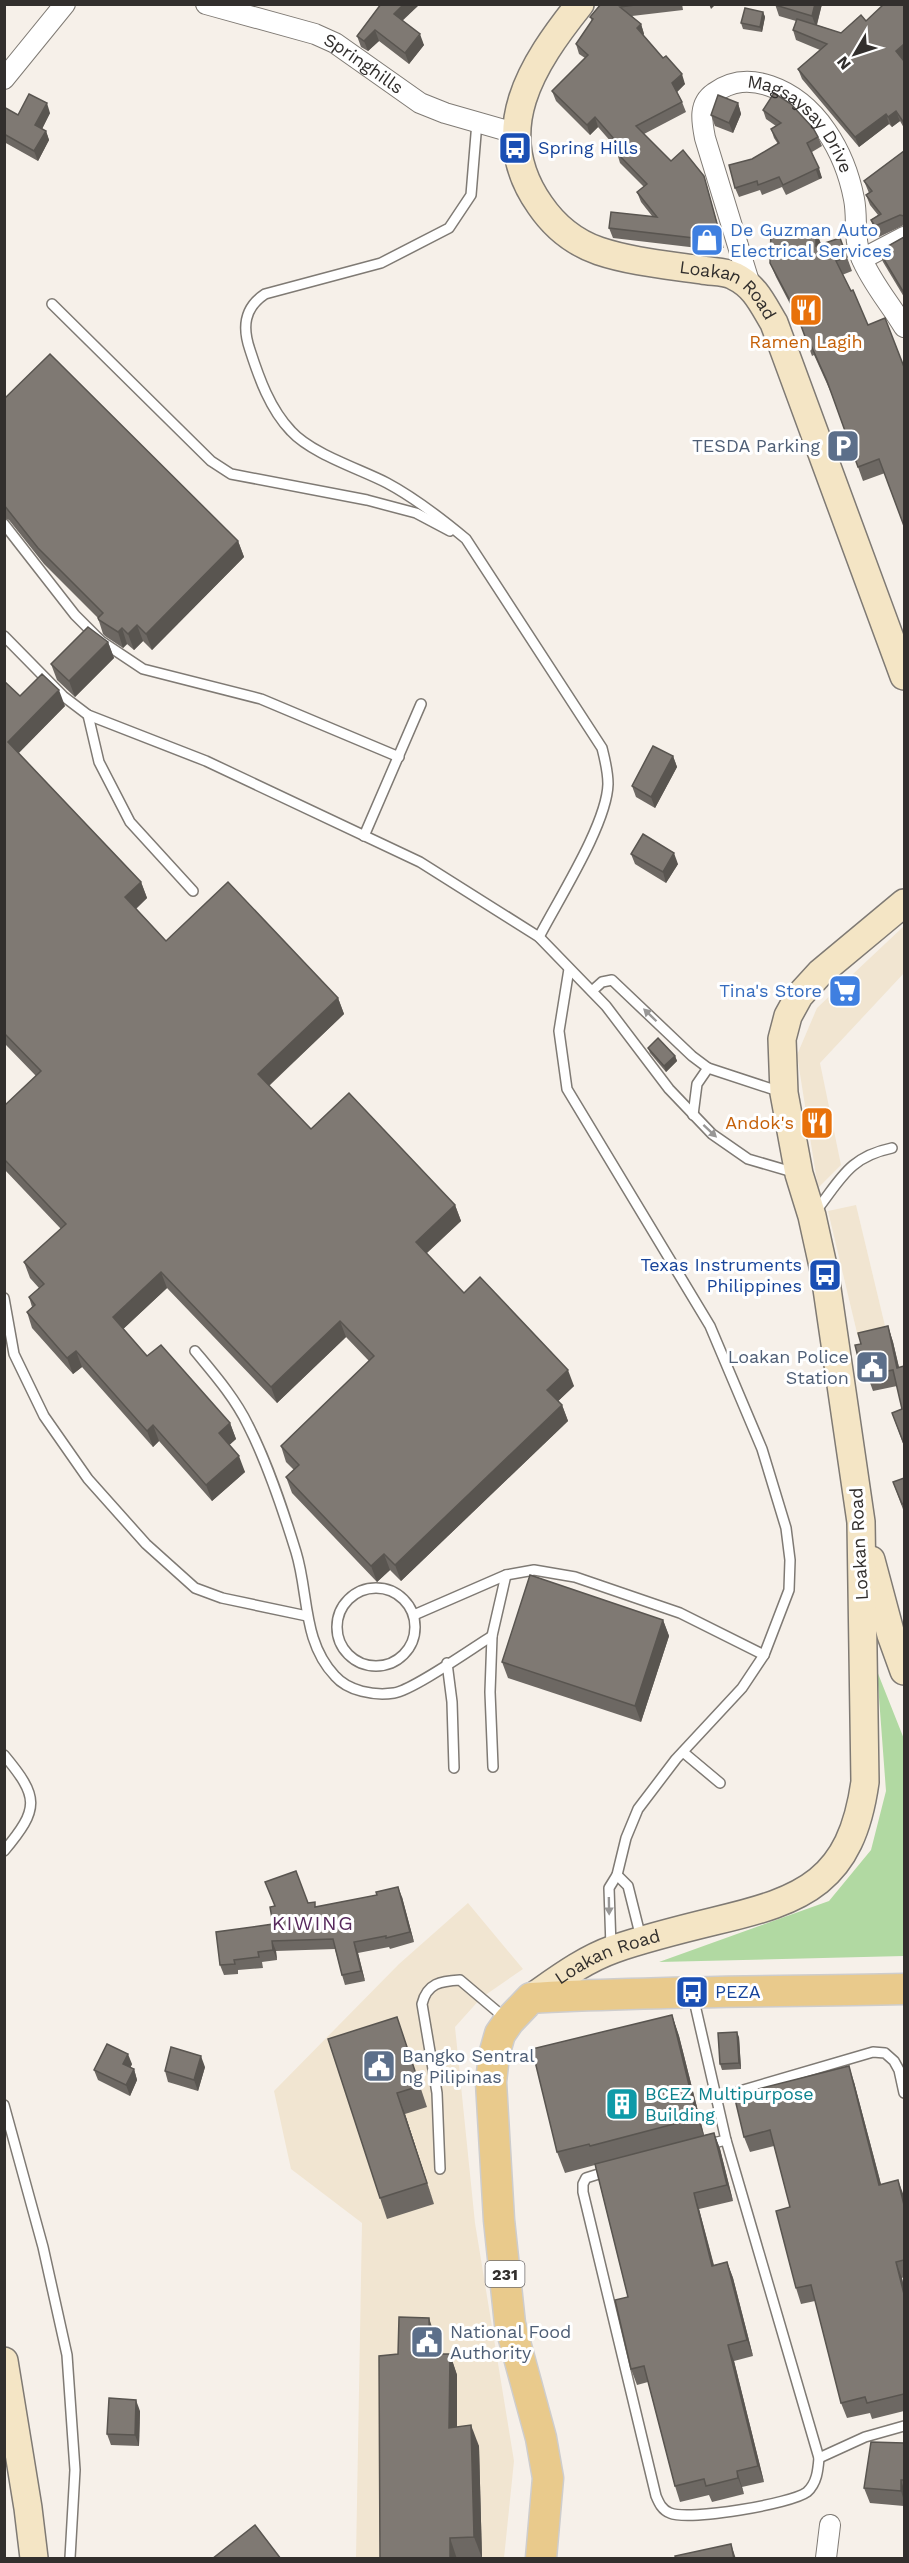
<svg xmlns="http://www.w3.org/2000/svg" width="909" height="2563" font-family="'Work Sans',sans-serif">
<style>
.commercial{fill:#f1e5d1}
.green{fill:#b1d9a2}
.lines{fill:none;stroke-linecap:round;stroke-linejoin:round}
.service-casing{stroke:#7f7a74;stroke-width:12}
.minor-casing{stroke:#7f7a74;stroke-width:22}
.secondary-casing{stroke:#7f7a74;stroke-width:30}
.primary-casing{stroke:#cecdcd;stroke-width:33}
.service{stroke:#fff;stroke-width:9}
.minor{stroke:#fff;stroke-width:20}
.secondary{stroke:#f4e5c5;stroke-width:27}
.primary{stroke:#e9ca8c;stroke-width:30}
.wall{fill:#6d6863}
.shaded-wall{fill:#595550}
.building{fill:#7f7973;stroke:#595550;stroke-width:1.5}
.oneway{fill:#989796}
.labels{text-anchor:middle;stroke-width:6;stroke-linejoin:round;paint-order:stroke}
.shield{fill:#fff;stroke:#706d6c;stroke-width:1.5}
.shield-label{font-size:16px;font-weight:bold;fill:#322f2d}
.street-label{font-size:18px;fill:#322f2d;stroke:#fff}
.transit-label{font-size:18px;fill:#164399;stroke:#fff;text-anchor:start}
.shop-label{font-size:18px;fill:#366cbe;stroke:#fff;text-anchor:start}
.food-label{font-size:18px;fill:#c56008;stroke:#fff}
.service-label{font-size:18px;fill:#4e5e75;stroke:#fff;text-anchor:end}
.culture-label{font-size:18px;fill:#0d838f;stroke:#fff;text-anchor:start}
.neighbourhood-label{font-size:20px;letter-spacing:1.5px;fill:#57295d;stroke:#fff}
</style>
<rect width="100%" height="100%" fill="#f6f0e9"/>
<g class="commercial">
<polygon points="904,926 904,973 820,1063 841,1165 818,1188 797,1055 817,1008"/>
<polygon points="856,1205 886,1330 858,1337 828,1211"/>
<polygon points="468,1903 523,1969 481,1998 455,2027 475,2223 514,2461 504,2558 356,2558 362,2223 291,2169 274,2091 399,1964"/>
</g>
<polygon class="green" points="877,1671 904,1739 904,1956 659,1962 829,1901 871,1850 886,1791"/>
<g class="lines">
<g class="service-casing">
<g id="service">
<path d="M477 122 471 195 449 228 381 263 265 294C244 308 242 327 250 350 259 378 270 409 291 431 312 454 360 469 387 483 415 498 442 519 466 539L602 748C605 760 608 771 608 784 607 824 558 900 539 937"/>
<polyline points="52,304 211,461 231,474 367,500 416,513 450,531"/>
<polyline points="4,524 75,615 101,641 143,669 261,699 399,757"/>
<polyline points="4,636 63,696 88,715 206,761 420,862 539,937 606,1006 669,1089 712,1134 748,1159 796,1173"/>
<polyline points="88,715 99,762 130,822 193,891"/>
<polyline points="364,836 421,704"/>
<polyline points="569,969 559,1031 567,1089 710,1326 762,1449 786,1528 790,1560 789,1590 764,1655 742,1688 676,1759 638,1809 626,1838 617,1875 609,1888 611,1947"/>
<polyline points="592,991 602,982 612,980 692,1056 708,1068 781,1092"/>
<polyline points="693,1115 697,1084 708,1068"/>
<path d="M816 1211C841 1179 849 1157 892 1148"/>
<polyline points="4,1298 14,1354 44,1416 88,1479 146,1544 195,1588 222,1598 307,1616"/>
<path d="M195 1351C214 1374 235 1398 248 1425 268 1464 283 1510 296 1552 309 1594 302 1641 335 1676 348 1691 374 1696 394 1693 413 1690 471 1649 492 1636"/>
<circle cx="376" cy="1627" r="39"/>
<polyline points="414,1615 506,1575 534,1570 575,1577 680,1613 764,1655"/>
<polyline points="447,1663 452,1702 454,1768"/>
<polyline points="683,1752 720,1783"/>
<path d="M4 1755C39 1797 40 1808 4 1851"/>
<polyline points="493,1767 490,1692 492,1636 506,1575"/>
<polyline points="617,1875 628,1886 641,1938"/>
<polyline points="716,2098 873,2052 885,2053 894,2061 899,2070 904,2093"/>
<polyline points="4,2105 43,2247 67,2355 75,2470 70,2558"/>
<polyline points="705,2145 726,2140"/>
<path d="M440 2169 437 2093 422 2004C427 1983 441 1981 460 1980L505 2018"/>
<path d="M608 2171 586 2178 583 2184V2192L656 2496C659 2503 662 2510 670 2513 689 2521 791 2504 807 2492 817 2483 818 2470 819 2458L726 2140 693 1996"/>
<polyline points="819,2458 865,2437 904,2426"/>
</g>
</g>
<g class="minor-casing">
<g id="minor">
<path id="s1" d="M206 4 315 34 335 43 420 103 445 113 515 133"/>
<polyline points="4,79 65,4"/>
<polyline points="862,259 904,237"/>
<path id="s2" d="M750 285 705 138C702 122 698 104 714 93 732 80 750 79 770 86 817 102 845 152 854 199 858 219 853 238 861 257 871 282 891 305 904 327"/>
<polyline points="826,2558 830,2525"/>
</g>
</g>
<g class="secondary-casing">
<g id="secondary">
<path id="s3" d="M580 4C532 64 488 131 540 205 555 227 573 242 599 251 632 262 669 265 702 270 712 272 725 271 734 276 755 286 762 303 774 323L904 676"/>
<polyline points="871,1560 891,1635 904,1671"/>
<path id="s4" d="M531 1998C557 1980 583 1960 614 1949 646 1938 682 1929 715 1921 805 1900 851 1881 865 1782L861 1522 825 1275 812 1216 799 1174 784 1093 782 1039 788 1016 799 996 820 973 904 903"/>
<polyline points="4,2361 28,2508 34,2558"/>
</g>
</g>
<g class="primary-casing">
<path id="primary" d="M541 2558 548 2478 541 2438 510 2324 499 2220 491 2082 494 2055 500 2034 509 2021 531 1998C655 1991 780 1992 904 1989"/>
</g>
<use href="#service" class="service"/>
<use href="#minor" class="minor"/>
<use href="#secondary" class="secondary"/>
<use href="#primary" class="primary"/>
</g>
<g class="wall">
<polygon points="381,4 420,4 402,20 424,45 409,64 379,41 368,51 361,47 357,36"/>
<polygon points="601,4 682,4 683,10 632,16 641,24 644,34 643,35 685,84 677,92 682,102 686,112 644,134 671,161 707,186 724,248 698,248 613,238 609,228 652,216 641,202 637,192 644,187 620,163 617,153 619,151 598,127 590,135 556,101 552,91 585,58 579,54 576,44 592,21 590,17"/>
<polygon points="775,4 822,4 817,25 841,33 866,21 904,61 904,128 900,121 892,127 889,124 859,147 802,79 798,69 820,50 796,40 793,30 796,21 779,16"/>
<polygon points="763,12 765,17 762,32 743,29 741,23"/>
<polygon points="738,103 741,114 733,133 715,126 711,115"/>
<polygon points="4,107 18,115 50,113 42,129 46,131 49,140 38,161 4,142"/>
<polygon points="763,110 818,137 822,146 812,152 822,178 786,195 782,187 762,195 760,190 739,197 735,188 752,159 778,144 774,138 771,129 776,126 766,119"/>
<polygon points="904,151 904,225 879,237 874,230 871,220 878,215 870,205 866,195 869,193 864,181"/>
<polygon points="816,232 821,244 840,238 852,271 842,275 885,473 863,481 832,395 814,355 812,356 801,325 776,277 770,263"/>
<polygon points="904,237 904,297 883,262 879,251"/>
<polygon points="4,399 238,541 244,557 152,650 143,641 134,650 127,644 123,648 105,636 103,634 98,618 44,564 9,520 4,518"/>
<polygon points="108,642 114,658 75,697 57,680 51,664"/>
<polygon points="4,681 20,696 65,706 18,753 141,882 147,898 136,909 166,941 338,998 344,1014 269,1086 311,1129 455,1205 461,1221 426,1254 464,1293 574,1386 558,1401 562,1405 568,1421 401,1581 390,1570 377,1582 292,1493 286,1477 294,1470 286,1462 281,1446 369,1361 346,1337 277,1403 167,1288 123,1329 147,1356 230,1423 236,1439 229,1445 245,1472 212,1501 159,1441 153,1447 82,1367 73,1374 32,1328 27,1312 32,1307 29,1297 39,1288 30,1278 24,1262 61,1229 4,1169 4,1106 36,1076 6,1045 4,1046"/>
<polygon points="673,756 677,767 655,808 636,797 632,786"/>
<polygon points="631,854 678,864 666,883 635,864"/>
<polygon points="648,1048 675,1056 677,1061 666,1072 650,1053"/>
<polygon points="888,1326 893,1342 899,1368 904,1366 904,1446 892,1413 902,1409 897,1386 873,1391 869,1380 865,1380 860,1365 861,1344"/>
<polygon points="904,1478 904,1512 893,1482"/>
<polygon points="663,1620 669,1636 641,1722 508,1678 502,1662"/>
<polygon points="402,1897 414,1942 390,1949 389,1947 358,1953 365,1981 345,1985 342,1975 335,1949 276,1951 277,1960 262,1962 263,1968 238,1970 238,1974 224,1975 220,1965 273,1924 308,1903 316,1907"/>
<polygon points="672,2015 679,2036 704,2135 714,2133 720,2149 733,2201 699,2209 714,2265 727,2262 733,2278 753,2356 734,2361 764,2482 742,2487 744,2494 712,2502 709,2495 680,2502 675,2486 648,2382 637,2385 631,2369 628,2297 595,2165 565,2173 557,2152"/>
<polygon points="397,2017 427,2107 405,2114 434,2204 387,2219 380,2198"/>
<polygon points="739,2037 741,2069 722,2070 720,2064"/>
<polygon points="132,2064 130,2068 134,2069 137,2080 130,2096 98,2080 94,2070"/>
<polygon points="205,2067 198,2091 168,2082 165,2071"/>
<polygon points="854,2082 881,2184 904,2199 904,2277 902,2278 904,2288 904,2411 872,2419 870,2413 847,2418 841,2403 815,2301 801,2304 796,2288 790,2207 774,2146 750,2152 744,2137"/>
<polygon points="436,2339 437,2354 450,2354 457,2375 457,2427 479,2446 482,2558 380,2559 398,2354"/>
<polygon points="140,2411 139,2446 111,2445 107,2434"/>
<polygon points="904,2443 904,2506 870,2503 864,2488"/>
</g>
<g class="shaded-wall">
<polygon points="404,4 420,4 398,25 394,14"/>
<polygon points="709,4 716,4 711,9"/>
<polygon points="815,4 822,4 816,27 812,16"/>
<polygon points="763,12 765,17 762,32 760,27"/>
<polygon points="641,24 644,34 640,38 637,28"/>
<polygon points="375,30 379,41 368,51 364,41"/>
<polygon points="420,34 424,45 409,64 405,53"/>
<polygon points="904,44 904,58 900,62 896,51"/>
<polygon points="682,74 685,84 676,93 672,83"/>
<polygon points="47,103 50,113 39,135 35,125"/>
<polygon points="738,103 741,114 733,133 729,123"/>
<polygon points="896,111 900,121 892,127 888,117"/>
<polygon points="886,114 889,124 859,147 855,137"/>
<polygon points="595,117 598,127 590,135 587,125"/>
<polygon points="46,131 49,140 38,161 34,151"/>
<polygon points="819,168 822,178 819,179 816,170"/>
<polygon points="816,232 822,246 816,246"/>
<polygon points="238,541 244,557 152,650 146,634"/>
<polygon points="137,625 143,641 134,650 128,634"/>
<polygon points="122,628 127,644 123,648 118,632"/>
<polygon points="108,642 114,658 75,697 69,681"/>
<polygon points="59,690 65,706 14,758 8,742"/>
<polygon points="673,756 677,767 655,808 651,797"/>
<polygon points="674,853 678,864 666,883 663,872"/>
<polygon points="141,882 147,898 131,913 125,897"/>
<polygon points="338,998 344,1014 264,1090 258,1074"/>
<polygon points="675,1056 677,1061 666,1072 664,1066"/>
<polygon points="455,1205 461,1221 421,1258 416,1242"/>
<polygon points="161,1272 167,1288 119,1333 113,1317"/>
<polygon points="340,1321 346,1337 277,1403 271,1387"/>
<polygon points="888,1326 893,1342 903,1384 897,1368"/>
<polygon points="76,1351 82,1367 73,1374 67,1358"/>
<polygon points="568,1370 574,1386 553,1406 547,1390"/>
<polygon points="562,1405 568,1421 401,1581 395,1565"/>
<polygon points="230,1423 236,1439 225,1449 219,1433"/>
<polygon points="153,1425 159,1441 153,1447 147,1431"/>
<polygon points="239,1456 245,1472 212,1501 206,1485"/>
<polygon points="384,1554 390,1570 377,1582 371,1566"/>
<polygon points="663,1620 669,1636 641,1722 635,1706"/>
<polygon points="398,1887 402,1897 414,1942 410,1932"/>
<polygon points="272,1941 276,1951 277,1960 273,1950"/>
<polygon points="354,1942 358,1953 365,1981 361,1971"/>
<polygon points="672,2015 679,2036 705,2139 697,2118"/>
<polygon points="737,2032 739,2037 741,2069 739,2063"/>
<polygon points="128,2054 132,2064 127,2075 123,2064"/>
<polygon points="201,2056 205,2067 198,2091 194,2080"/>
<polygon points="849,2066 854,2082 885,2200 879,2185"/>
<polygon points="134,2069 137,2080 130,2096 126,2085"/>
<polygon points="397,2093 405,2114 434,2204"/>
<polygon points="714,2133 720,2149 733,2201 727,2185"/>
<polygon points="898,2180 904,2196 904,2205"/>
<polygon points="694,2193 699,2209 718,2282 712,2266"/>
<polygon points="727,2262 733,2278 753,2356 747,2340"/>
<polygon points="896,2262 902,2278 904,2288 904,2294"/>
<polygon points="429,2318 436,2339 437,2375 430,2354"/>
<polygon points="728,2345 734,2361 764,2482 758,2466"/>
<polygon points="450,2354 457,2375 457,2449 449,2428"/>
<polygon points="136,2400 140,2411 139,2446 135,2435"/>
<polygon points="471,2425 479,2446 482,2558 474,2537"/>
<polygon points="737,2471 742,2487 744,2494 738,2478"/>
<polygon points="901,2480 904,2489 904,2501 901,2491"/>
<polygon points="450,2538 457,2559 450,2559"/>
<polygon points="731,2544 736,2559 734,2559"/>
</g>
<g class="building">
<polygon points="381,4 404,4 394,14 420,34 405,53 375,30 364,41 357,36"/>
<polygon points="601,4 642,4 620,7 641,24 637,28 663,58 666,56 682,74 672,83 682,102 636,126 671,161 683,150 704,176 721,238 694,238 609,228 611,212 657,217 637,192 647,184 617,153 622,148 595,117 587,125 552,91 588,55 576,44 593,19 590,17"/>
<polygon points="775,4 815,4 812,16 775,5"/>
<polygon points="884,4 904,4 904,44 896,51 904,61 904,123 896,111 888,117 886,114 855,137 798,69 827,44 793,30 797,19 841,33 861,15 866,21"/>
<polygon points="745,8 763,12 760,27 741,23"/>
<polygon points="774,93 791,104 813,128 818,137 807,143 819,168 783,185 779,177 758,185 757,181 735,188 729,165 752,159 779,143 771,129 781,123 763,110"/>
<polygon points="29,94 47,103 35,125 46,131 34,151 4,134 4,107 18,115"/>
<polygon points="718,95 738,103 729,123 711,115"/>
<polygon points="904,151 904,216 900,215 875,226 871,220 881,214 866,195 872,191 864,181"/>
<polygon points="771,231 816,232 816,246 840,238 847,257 836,261 851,291 853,290 868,325 885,318 904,367 904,526 879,459 858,467 827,381 809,341 807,342 796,312 770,263"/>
<polygon points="904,237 904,293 879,251"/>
<polygon points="50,354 238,541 146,634 137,625 128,634 122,628 118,632 99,620 98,618 103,613 38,548 4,505 4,399"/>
<polygon points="88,627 108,642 69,681 51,664"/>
<polygon points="42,674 59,690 8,742 141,882 125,897 166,941 228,882 338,998 258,1074 311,1129 349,1093 455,1205 416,1242 464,1293 480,1277 568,1370 547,1390 562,1405 395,1565 384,1554 371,1566 286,1477 299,1465 281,1446 374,1356 340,1321 271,1387 161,1272 113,1317 147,1356 161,1345 230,1423 219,1433 239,1456 206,1485 153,1425 147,1431 76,1351 67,1358 27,1312 35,1305 29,1297 44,1284 24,1262 66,1224 4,1159 4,1106 41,1071 4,1033 4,681 20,696"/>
<polygon points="653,746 673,756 651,797 632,786"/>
<polygon points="643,834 674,853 663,872 631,854"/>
<polygon points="658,1038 675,1056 664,1066 648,1048"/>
<polygon points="888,1326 897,1368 904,1366 904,1444 892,1413 902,1409 893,1370 868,1375 865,1363 860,1365 855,1345 861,1344 858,1333"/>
<polygon points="904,1478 904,1503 902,1504 893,1482"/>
<polygon points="530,1575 663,1620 635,1706 502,1662"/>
<polygon points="296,1871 308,1903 315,1902 315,1907 377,1895 376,1892 398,1887 410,1932 386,1938 386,1936 354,1942 361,1971 342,1975 333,1939 272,1941 273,1950 258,1952 259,1957 234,1960 235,1964 220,1965 216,1932 273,1924 270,1907 275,1906 265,1882"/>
<polygon points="672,2015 697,2118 590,2146 589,2144 557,2152 532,2049"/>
<polygon points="397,2017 420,2086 397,2093 427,2183 380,2198 328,2039"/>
<polygon points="737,2032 739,2063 720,2064 718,2033"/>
<polygon points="107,2044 128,2054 123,2064 134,2069 126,2085 94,2070"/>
<polygon points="171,2047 201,2056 194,2080 165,2071"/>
<polygon points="849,2066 879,2185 898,2180 904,2205 904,2260 896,2262 904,2294 904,2394 867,2403 865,2397 841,2403 811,2285 796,2288 776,2211 790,2207 770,2130 744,2137 734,2095"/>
<polygon points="714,2133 727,2185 694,2193 712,2266 727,2262 747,2340 728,2345 758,2466 737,2471 738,2478 706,2486 704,2479 675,2486 644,2366 631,2369 615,2300 628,2297 595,2164"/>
<polygon points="399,2317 429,2318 430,2354 450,2354 449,2428 471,2425 474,2537 450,2538 450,2559 380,2559 379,2356 398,2354"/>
<polygon points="109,2398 136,2400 135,2435 107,2434"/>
<polygon points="871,2442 904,2443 904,2480 901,2480 901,2491 864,2488"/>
<polygon points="255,2525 281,2559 212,2559"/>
<polygon points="731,2544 734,2559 676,2559 675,2556"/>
</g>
<defs><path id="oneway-solid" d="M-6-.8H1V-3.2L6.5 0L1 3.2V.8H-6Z" transform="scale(1.5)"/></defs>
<g class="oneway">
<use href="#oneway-solid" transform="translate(650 1015) rotate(-136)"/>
<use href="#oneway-solid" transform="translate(710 1131) rotate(43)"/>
<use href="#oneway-solid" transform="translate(609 1906) rotate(89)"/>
</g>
<defs>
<g id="bus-square" transform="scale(1.725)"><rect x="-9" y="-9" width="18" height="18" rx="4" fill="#1a4fb4" stroke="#fff"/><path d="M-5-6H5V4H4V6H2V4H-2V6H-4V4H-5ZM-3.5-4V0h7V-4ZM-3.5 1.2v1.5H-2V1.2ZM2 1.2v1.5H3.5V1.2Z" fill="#fff"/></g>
<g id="shop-square" transform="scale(1.725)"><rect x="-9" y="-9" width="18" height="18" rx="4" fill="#3f7fe0" stroke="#fff"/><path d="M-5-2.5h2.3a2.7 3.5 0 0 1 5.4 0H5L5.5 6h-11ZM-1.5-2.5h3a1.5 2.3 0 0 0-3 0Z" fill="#fff"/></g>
<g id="restaurant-square" transform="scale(1.725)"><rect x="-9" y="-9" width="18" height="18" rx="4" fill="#e8710a" stroke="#fff"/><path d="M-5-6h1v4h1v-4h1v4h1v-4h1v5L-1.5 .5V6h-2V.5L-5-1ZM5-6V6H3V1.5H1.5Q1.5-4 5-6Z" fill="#fff"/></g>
<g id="parking-square" transform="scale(1.725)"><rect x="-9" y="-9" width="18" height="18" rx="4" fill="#5c6f8a" stroke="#fff"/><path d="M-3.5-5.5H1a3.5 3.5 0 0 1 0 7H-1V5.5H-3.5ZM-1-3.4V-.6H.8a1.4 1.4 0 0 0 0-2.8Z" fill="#fff"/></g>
<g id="supermarket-square" transform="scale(1.725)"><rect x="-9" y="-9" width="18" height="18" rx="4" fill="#3f7fe0" stroke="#fff"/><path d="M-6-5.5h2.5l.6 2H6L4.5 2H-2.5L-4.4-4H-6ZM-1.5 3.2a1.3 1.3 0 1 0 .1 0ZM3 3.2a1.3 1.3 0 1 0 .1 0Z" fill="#fff"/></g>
<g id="civic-square" transform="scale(1.725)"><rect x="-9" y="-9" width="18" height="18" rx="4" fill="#5c6f8a" stroke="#fff"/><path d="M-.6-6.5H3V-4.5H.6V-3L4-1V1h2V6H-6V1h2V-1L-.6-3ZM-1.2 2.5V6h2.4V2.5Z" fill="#fff"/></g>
<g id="building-square" transform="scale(1.725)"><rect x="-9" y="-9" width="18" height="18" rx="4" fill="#0f9aa8" stroke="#fff"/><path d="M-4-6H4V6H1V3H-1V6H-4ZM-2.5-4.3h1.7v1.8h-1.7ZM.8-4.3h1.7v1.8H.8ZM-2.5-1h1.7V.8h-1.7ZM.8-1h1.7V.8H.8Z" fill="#fff"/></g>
</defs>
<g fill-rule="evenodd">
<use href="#bus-square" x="515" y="148"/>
<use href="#shop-square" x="707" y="240"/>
<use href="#restaurant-square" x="806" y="310"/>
<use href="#parking-square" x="843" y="446"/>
<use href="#supermarket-square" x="845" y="991"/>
<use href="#restaurant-square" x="817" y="1123"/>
<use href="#bus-square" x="825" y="1275"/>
<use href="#civic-square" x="872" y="1367"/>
<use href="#bus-square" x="692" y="1992"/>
<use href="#civic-square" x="379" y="2066"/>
<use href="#building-square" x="622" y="2104"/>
<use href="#civic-square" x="427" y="2342"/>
</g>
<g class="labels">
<rect class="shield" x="485.5" y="2261" width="39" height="26" rx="4.5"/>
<g class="shield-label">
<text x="505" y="2280">231</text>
</g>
<g class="street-label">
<text dy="6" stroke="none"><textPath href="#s1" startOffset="170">Springhills</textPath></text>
<text dy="6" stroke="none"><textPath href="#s2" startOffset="310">Magsaysay Drive</textPath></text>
<text dy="6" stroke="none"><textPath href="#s3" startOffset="438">Loakan Road</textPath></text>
<text transform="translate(859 1544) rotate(-93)" y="6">Loakan Road</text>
<text dy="6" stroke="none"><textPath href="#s4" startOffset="88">Loakan Road</textPath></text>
</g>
<g class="transit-label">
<text x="538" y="154">Spring Hills</text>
<text x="802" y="1271" text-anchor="end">Texas Instruments<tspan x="802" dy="21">Philippines</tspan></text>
<text x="715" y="1998">PEZA</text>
</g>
<g class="shop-label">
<text x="730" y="236">De Guzman Auto<tspan x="730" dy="21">Electrical Services</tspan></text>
<text x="822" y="997" text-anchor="end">Tina's Store</text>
</g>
<g class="food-label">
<text x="806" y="348">Ramen Lagih</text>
<text x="794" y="1129" text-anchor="end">Andok's</text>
</g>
<g class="service-label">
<text x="820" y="452">TESDA Parking</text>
<text x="849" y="1363">Loakan Police<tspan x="849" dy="21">Station</tspan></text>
<text x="402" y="2062" text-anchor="start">Bangko Sentral<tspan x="402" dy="21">ng Pilipinas</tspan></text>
<text x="450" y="2338" text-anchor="start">National Food<tspan x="450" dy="21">Authority</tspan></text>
</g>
<g class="culture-label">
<text x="645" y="2100">BCEZ Multipurpose<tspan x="645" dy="21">Building</tspan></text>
</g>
<g class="neighbourhood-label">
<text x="313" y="1930">KIWING</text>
</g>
</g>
<rect width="909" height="2563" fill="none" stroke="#322f2d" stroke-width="12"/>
<g transform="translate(855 54) rotate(231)" stroke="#ffffff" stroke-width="4.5" paint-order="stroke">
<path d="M0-4.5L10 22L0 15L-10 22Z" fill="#322f2d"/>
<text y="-9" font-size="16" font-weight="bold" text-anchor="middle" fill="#322f2d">N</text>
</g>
</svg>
